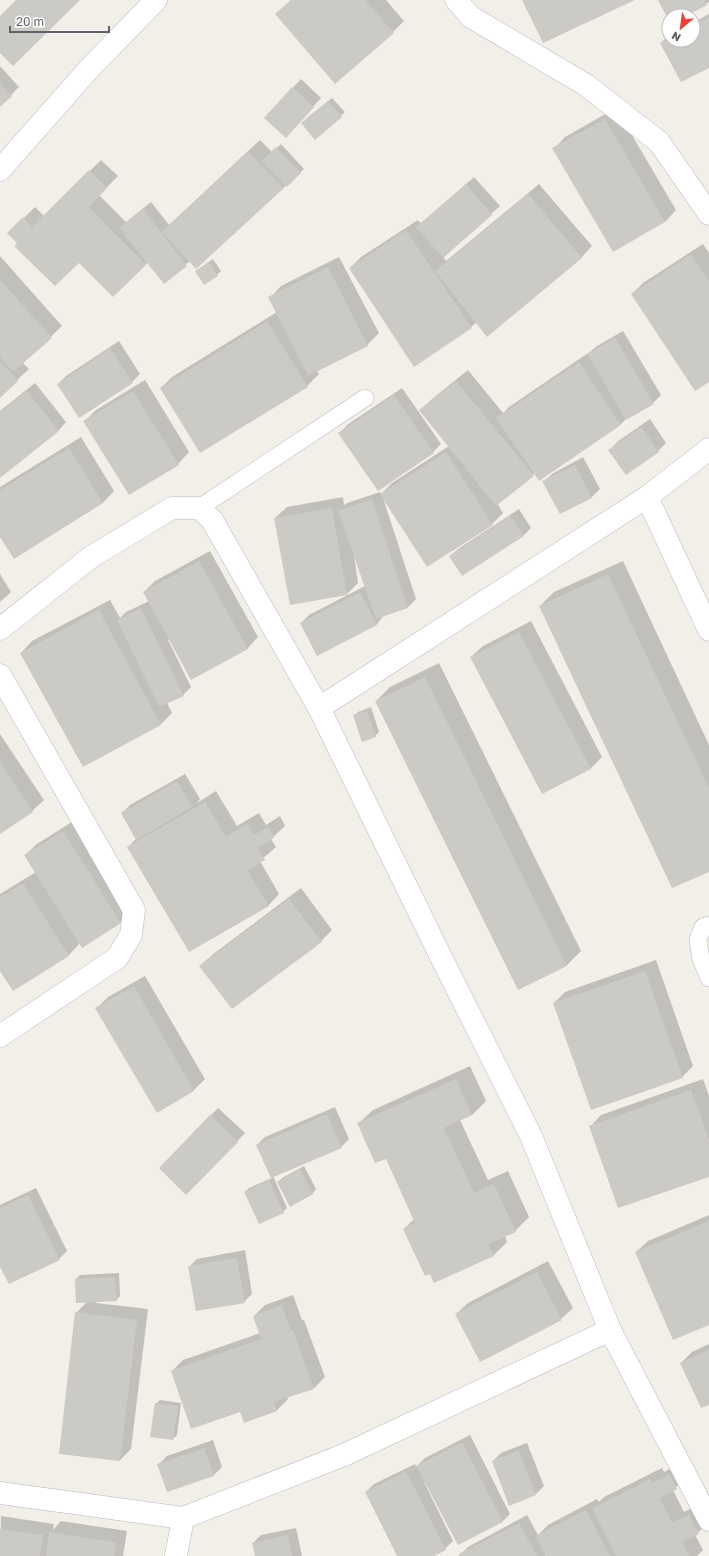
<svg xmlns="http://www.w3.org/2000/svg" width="709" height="1556" font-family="'Golos Text',sans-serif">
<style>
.shadow{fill:#0003}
.building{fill:#cccac5}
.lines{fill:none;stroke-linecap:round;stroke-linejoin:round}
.service-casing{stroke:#b5b8bc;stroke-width:18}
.minor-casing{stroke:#b5b8bc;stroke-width:23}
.service{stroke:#fff;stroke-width:17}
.minor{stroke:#fff;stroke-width:22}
</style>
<rect width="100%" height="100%" fill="#f1efe8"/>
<g class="shadow">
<polygon points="291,0 386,0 404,21 393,32 276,14"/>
<polygon points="659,0 709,0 709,2 684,16 669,16 669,19"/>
<polygon points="709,14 709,67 661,43 669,35 669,40 693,40 693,23"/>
<polygon points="0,66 19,87 0,106"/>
<polygon points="301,79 321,98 293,129 265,118"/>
<polygon points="332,98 345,112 316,138 306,119"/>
<polygon points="616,108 676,210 665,222 554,149 565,137"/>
<polygon points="260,140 272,152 281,144 304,169 196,267 190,261 164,282 148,262 113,296 79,261 19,243 9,233 35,207 44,216 101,160 118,176 99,195 126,222 151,202 169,225"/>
<polygon points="474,177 500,206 443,257 446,261 539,184 592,246 581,258 477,322 471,327 350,268 361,257 418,220 421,224"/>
<polygon points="703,244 709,253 709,381 632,294 643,283"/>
<polygon points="0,256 62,326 23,363 29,369 0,396"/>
<polygon points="339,257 379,333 367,345 316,370 319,374 307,386 200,452 161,388 172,377 277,312 270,298 281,286"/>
<polygon points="213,259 221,271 217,275 196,271"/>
<polygon points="623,331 661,395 653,403 627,418 621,424 540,480 535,473 497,503 503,513 492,524 383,498 416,599 408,607 384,615 377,624 318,655 301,623 309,615 365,586 355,555 354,556 358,583 347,594 291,604 275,518 287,507 343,497 344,505 347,503 380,492 381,494 392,483 449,446 420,411 432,399 468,370 503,413 509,407 591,351 597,346"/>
<polygon points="119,341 140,374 132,382 79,416 58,384 66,376"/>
<polygon points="145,380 189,452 178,464 85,421 96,410"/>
<polygon points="35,383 66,422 59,430 0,476 0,411"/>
<polygon points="402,388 441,444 433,452 340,433 347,425"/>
<polygon points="650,419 666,443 658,451 610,450 617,442"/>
<polygon points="81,437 114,491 103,503 0,535 0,487"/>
<polygon points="583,457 600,489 592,497 560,513 544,482 552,474"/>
<polygon points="519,509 531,528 523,536 450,557 458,549"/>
<polygon points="210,551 258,637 247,649 168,640 191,687 183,695 167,703 172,713 161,724 83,765 21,653 32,641 110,600 120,618 126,612 149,601 144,592 155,581"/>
<polygon points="623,561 709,745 709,870 540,606 554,592"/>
<polygon points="0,574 11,592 0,602"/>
<polygon points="531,621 602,757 591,768 543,793 471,657 483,646"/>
<polygon points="439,663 581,951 567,965 518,989 376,701 390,687"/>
<polygon points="371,707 379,732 375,736 354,716 358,712"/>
<polygon points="0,734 44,800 32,811 0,833"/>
<polygon points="185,774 200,799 197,803 216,791 237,826 259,813 266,825 280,816 285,826 271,839 276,847 260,861 279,894 268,906 128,847 137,838 122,813 130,805"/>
<polygon points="75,820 132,911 120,922 80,943 69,955 13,990 0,969 0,894 36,872 25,855 37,844"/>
<polygon points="301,888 332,930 321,941 200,966 212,955"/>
<polygon points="656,960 693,1066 682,1077 554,1003 565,992"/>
<polygon points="145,976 205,1079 194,1090 157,1111 97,1008 108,997"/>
<polygon points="470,1066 486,1101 472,1115 460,1120 488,1180 508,1171 529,1217 515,1231 505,1236 507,1242 493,1256 404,1229 414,1219 386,1157 358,1124 373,1110"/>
<polygon points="703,1079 709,1096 709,1176 590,1127 601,1115"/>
<polygon points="335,1107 349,1139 341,1147 273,1176 287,1208 283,1212 245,1192 249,1188 272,1178 257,1145 265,1137"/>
<polygon points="218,1108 245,1133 186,1194 160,1168"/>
<polygon points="304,1166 316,1189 313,1193 290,1205 278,1182 282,1178"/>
<polygon points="36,1188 67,1251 59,1259 0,1265 0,1205"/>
<polygon points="709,1215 709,1324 636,1252 648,1241"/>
<polygon points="245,1250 252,1294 244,1302 189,1267 197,1259"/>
<polygon points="548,1261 573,1308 561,1319 456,1314 468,1303"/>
<polygon points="119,1273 120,1296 116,1300 96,1301 96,1303 148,1309 131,1449 120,1460 76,1313 87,1302 76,1279 80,1275"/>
<polygon points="293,1295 302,1320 304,1320 325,1377 314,1388 287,1396 288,1399 277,1410 244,1422 240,1410 172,1371 183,1360 260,1333 254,1316 265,1305"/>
<polygon points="709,1344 709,1403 681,1363 692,1352"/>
<polygon points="160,1400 181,1403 177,1435 173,1439 156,1404"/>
<polygon points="470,1435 510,1514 502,1522 426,1481 424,1482 453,1541 445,1549 432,1556 398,1556 366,1492 374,1484 415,1464 416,1467 425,1458"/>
<polygon points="213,1440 222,1467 214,1475 167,1491 159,1464 167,1456"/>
<polygon points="527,1443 544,1486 536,1494 493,1461 501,1453"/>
<polygon points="681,1464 688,1477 673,1490 684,1512 700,1504 709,1522 695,1535 703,1550 697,1556 547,1556 546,1555 545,1556 461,1556 460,1555 468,1547 527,1515 538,1535 548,1525 597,1499 599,1502 604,1497 662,1468 664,1472"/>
<polygon points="1,1516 54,1524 53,1530 61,1521 127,1531 123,1556 0,1556"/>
<polygon points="296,1528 302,1556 256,1556 253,1543 261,1535"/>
</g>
<g class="building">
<polygon points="16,0 80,0 13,66 0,53 0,16"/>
<polygon points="291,0 365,0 394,33 335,84 275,14"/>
<polygon points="522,0 635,0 543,43"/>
<polygon points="658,0 705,0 707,5 686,16 669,16 669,21"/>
<polygon points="709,17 709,68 681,82 660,43 669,38 669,40 693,40 693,26"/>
<polygon points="0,83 12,96 0,107"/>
<polygon points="292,87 314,107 286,138 264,118"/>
<polygon points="328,101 342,117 315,140 301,123"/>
<polygon points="605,119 665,222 613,252 552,148"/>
<polygon points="276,147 301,173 287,187 261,161"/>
<polygon points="248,151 284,188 196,269 162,232"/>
<polygon points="89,170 107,188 89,207 146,265 113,297 79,263 55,286 14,246 17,243 7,233 23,217 32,227"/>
<polygon points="466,184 492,215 443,258 416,227"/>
<polygon points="528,194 582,258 487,337 435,271"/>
<polygon points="143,209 187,266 164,284 119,228"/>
<polygon points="406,230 472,328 414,367 349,268"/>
<polygon points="691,254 709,281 709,382 695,391 631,294"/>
<polygon points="209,262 218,276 204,285 195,271"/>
<polygon points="328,267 368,346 308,376 268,297"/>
<polygon points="0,280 52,338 13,372 0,357"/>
<polygon points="267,321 308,387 200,453 160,388"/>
<polygon points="615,338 654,404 626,420 587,354"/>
<polygon points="110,348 133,383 79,418 57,384"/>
<polygon points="0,361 18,381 0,398"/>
<polygon points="579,362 621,425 539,481 496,418"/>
<polygon points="456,381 534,476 496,506 419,410"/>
<polygon points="27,391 59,431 0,478 0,412"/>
<polygon points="133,391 179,465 129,495 83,421"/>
<polygon points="394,395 434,453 378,491 338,433"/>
<polygon points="641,427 659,452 626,475 608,450"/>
<polygon points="69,448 103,503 14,559 0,537 0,490"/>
<polygon points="446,452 493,525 427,567 380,494"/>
<polygon points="575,465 592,498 560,514 542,481"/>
<polygon points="372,499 408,608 376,619 338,511"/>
<polygon points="332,508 347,595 290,605 274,518"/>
<polygon points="510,516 524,536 462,576 449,556"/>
<polygon points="199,561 248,649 191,680 143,592"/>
<polygon points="608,574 709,788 709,872 672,888 539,606"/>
<polygon points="360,592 377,625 317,656 300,623"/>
<polygon points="141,608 184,696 159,707 117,620"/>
<polygon points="99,610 161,725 83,767 20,653"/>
<polygon points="519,632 591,769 542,794 470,657"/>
<polygon points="425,677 567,966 518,990 375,701"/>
<polygon points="367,711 376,737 362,742 353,715"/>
<polygon points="0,762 33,812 0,834"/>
<polygon points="177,781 192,807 136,840 121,813"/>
<polygon points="205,802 226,837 247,824 254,835 268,827 274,838 258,848 265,860 247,870 269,906 189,952 127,847"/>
<polygon points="63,831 121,923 82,948 24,855"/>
<polygon points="23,883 69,956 13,991 0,971 0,897"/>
<polygon points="289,899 322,942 232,1009 199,966"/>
<polygon points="645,971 683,1078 591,1110 553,1003"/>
<polygon points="134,986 194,1091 157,1113 95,1008"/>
<polygon points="456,1079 472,1115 444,1128 474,1193 494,1184 516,1232 488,1244 494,1256 434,1283 430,1274 425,1276 403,1229 415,1223 386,1159 375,1163 357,1123"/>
<polygon points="691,1090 709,1139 709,1177 618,1208 589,1126"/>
<polygon points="327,1114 342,1148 271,1178 256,1145"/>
<polygon points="210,1115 238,1142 186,1195 159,1168"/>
<polygon points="300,1169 313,1194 290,1207 277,1182"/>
<polygon points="269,1180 284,1213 259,1224 244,1192"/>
<polygon points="28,1195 60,1260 9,1284 0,1267 0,1208"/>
<polygon points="709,1221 709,1325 673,1340 635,1252"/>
<polygon points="237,1258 245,1303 196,1311 188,1266"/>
<polygon points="537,1272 562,1320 480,1362 455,1314"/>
<polygon points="115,1277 117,1301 76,1303 75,1279"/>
<polygon points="282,1305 291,1331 293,1330 314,1389 274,1402 277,1411 244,1423 240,1412 191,1429 171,1371 261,1339 253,1316"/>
<polygon points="75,1312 137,1320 120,1461 59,1454"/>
<polygon points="709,1349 709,1405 701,1408 680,1363"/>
<polygon points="155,1403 178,1406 173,1440 150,1437"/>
<polygon points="462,1442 503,1522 458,1545 416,1466"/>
<polygon points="205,1448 214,1476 167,1492 157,1464"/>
<polygon points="519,1450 536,1495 509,1506 492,1461"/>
<polygon points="406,1471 446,1550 434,1556 397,1556 365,1492"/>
<polygon points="669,1474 677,1489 660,1498 672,1523 689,1515 699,1534 682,1542 689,1556 616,1556 592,1508 650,1479 652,1483"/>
<polygon points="586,1510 610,1556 546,1556 535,1536"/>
<polygon points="519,1523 537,1556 459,1556 459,1554"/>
<polygon points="0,1529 43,1535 40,1556 0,1556"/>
<polygon points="49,1532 116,1542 114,1556 46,1556"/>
<polygon points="288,1535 292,1556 255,1556 252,1543"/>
</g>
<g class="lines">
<g class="service-casing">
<g id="service">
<polyline points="199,508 365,398"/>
<polyline points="709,925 703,927 698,940 701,959 709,978"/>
</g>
</g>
<g class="minor-casing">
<g id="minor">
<polyline points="456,0 471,17 586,85 659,142 709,214"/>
<polyline points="0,170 88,70 156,0"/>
<polyline points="647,497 709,630"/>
<polyline points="0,629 91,557 172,508 199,508 212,520 319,708 443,961 531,1136 610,1330 709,1520"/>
<polyline points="0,675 134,910 131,935 117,958 0,1036"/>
<polyline points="319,708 647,497 709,449"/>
<polyline points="0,1493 183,1518 344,1455 610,1330"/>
<polyline points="176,1556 183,1518"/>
</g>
</g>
<use href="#service" class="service"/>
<use href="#minor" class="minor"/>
</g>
<g transform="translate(681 28) rotate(209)"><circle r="19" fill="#ffffff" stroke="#bfc1c3"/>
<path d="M0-3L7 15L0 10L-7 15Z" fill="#ea4335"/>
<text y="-6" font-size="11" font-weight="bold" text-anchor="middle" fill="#5f6368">N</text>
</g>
<path d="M10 26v6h99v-6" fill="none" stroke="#5f6368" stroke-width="2"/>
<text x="16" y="26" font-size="12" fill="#5f6368" stroke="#ffffff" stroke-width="3" paint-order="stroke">20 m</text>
</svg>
